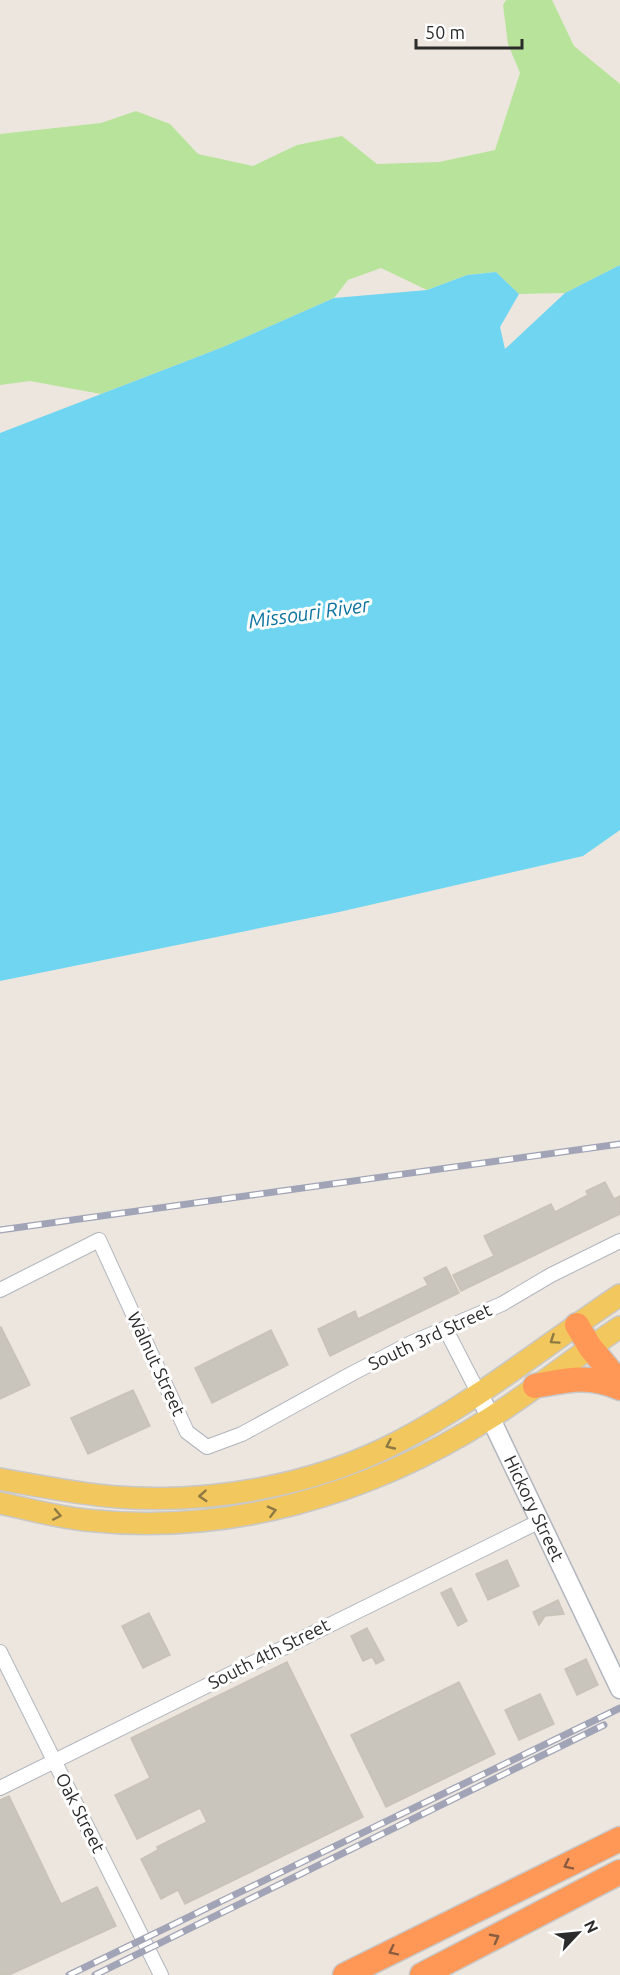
<svg xmlns="http://www.w3.org/2000/svg" width="620" height="1975" font-family="Ubuntu,sans-serif">
<style>
.green{fill:#b7e49a}
.water{fill:#70d5f0}
.building{fill:#c9c4bc;stroke:#c9c2b7;stroke-width:1.5}
.lines{fill:none;stroke-linecap:round;stroke-linejoin:round}
.street-casing{stroke:#b1b5bf;stroke-width:16}
.secondary-casing{stroke:#b1b5bf;stroke-width:21}
.primary-casing{stroke:#c8c8c8;stroke-width:24}
.highway-casing{stroke:#c8c8c8;stroke-width:27}
.street{stroke:#fff;stroke-width:14}
.secondary{stroke:#fff;stroke-width:18}
.primary{stroke:#f2c75e;stroke-width:21}
.highway{stroke:#ff9757;stroke-width:24}
.rail-casing{stroke:#a0a4b6;stroke-width:7}
.rail{stroke:#fff;stroke-width:4.5;stroke-dasharray:14;stroke-linecap:butt}
.oneway{stroke:#8e7944}
.oneway2{stroke:#8a5c3f}
.labels{text-anchor:middle;stroke-width:6;stroke-linejoin:round;paint-order:stroke}
.street-label{font-size:18px;fill:#2b2b2b;stroke:#fff}
.water-label{font-size:20px;font-style:italic;fill:#0c749f;stroke:#fff}
</style>
<rect width="100%" height="100%" fill="#ede6de"/>
<polygon class="green" points="506,0 552,0 574,46 620,84 620,265 565,293 519,294 496,272 467,275 427,290 381,268 348,280 334,298 223,347 101,394 30,381 0,385 0,134 101,123 136,111 170,124 198,154 253,166 297,145 342,136 377,164 439,162 495,150 520,73 508,44 503,5"/>
<polygon class="water" points="620,265 620,830 583,856 339,912 0,981 0,433 223,347 334,298 427,290 467,275 496,272 519,294 500,327 505,349 565,293"/>
<g class="building">
<polygon points="605,1182 614,1199 620,1196 620,1214 461,1291 453,1275 494,1256 484,1236 551,1204 555,1212 588,1195 586,1191"/>
<polygon points="446,1267 459,1293 330,1356 318,1329 355,1311 358,1319 428,1285 424,1278"/>
<polygon points="1,1327 30,1385 0,1399 0,1328"/>
<polygon points="271,1330 288,1365 212,1403 195,1368"/>
<polygon points="133,1390 150,1426 88,1454 71,1418"/>
<polygon points="507,1560 519,1586 488,1600 476,1574"/>
<polygon points="451,1588 467,1621 458,1626 441,1593"/>
<polygon points="558,1600 564,1614 545,1616 539,1625 533,1612"/>
<polygon points="149,1613 170,1655 143,1668 122,1626"/>
<polygon points="367,1628 384,1660 376,1664 372,1657 363,1661 351,1636"/>
<polygon points="586,1659 598,1685 577,1695 565,1669"/>
<polygon points="287,1662 363,1817 185,1904 178,1890 161,1899 141,1859 158,1850 157,1847 207,1822 200,1808 137,1839 115,1795 150,1778 131,1738"/>
<polygon points="459,1682 495,1754 386,1807 351,1735"/>
<polygon points="540,1694 554,1724 519,1740 505,1710"/>
<polygon points="9,1796 61,1904 97,1887 116,1926 9,1975 0,1975 0,1800"/>
</g>
<g class="lines">
<g class="street-casing">
<g id="street">
<polyline points="0,1290 99,1240 187,1432 207,1447 242,1434 353,1373 411,1343 502,1304 551,1275 620,1241"/>
<polyline points="445,1328 478,1392"/>
<polyline points="0,1652 161,1975"/>
<polyline points="0,1788 538,1522"/>
</g>
</g>
<g class="secondary-casing">
<g id="secondary">
<path id="s1" d="M478 1392 620 1689"/>
</g>
</g>
<g class="primary-casing">
<g id="primary">
<path d="M0 1479C39 1486 78 1494 117 1497 210 1504 312 1486 396 1443 474 1403 547 1344 620 1295"/>
<path d="M0 1503C28 1509 56 1517 85 1520 228 1536 369 1495 490 1418 535 1390 576 1356 620 1327"/>
</g>
</g>
<g class="highway-casing">
<g id="highway">
<polyline points="577,1325 590,1347 620,1383"/>
<path d="M535 1386C567 1380 589 1374 620 1388"/>
<polyline points="345,1975 620,1839"/>
<polyline points="422,1975 620,1872"/>
</g>
</g>
<use href="#street" class="street"/>
<use href="#secondary" class="secondary"/>
<use href="#primary" class="primary"/>
<use href="#highway" class="highway"/>
<g class="rail-casing">
<g id="rail">
<polyline points="0,1230 620,1144"/>
<polyline points="69,1975 620,1708"/>
<polyline points="95,1975 604,1725"/>
</g>
</g>
<use href="#rail" class="rail"/>
</g>
<defs><path id="oneway-chevron" d="M-2-3.5L2.5 0L-2 3.5" fill="none" stroke-width="1.6" stroke-linecap="round" stroke-linejoin="round" transform="scale(1.5)"/></defs>
<g class="oneway">
<use href="#oneway-chevron" transform="translate(554 1340) rotate(146)"/>
<use href="#oneway-chevron" transform="translate(390 1445) rotate(155)"/>
<use href="#oneway-chevron" transform="translate(203 1496) rotate(176)"/>
<use href="#oneway-chevron" transform="translate(272 1511) rotate(-14)"/>
<use href="#oneway-chevron" transform="translate(57 1515) rotate(11)"/>
</g>
<g class="oneway2">
<use href="#oneway-chevron" transform="translate(568 1865) rotate(154)"/>
<use href="#oneway-chevron" transform="translate(495 1938) rotate(-28)"/>
<use href="#oneway-chevron" transform="translate(393 1951) rotate(154)"/>
</g>
<g class="labels">
<g class="street-label">
<text transform="translate(430 1337) rotate(-25)" y="6">South 3rd Street</text>
<text transform="translate(156 1364) rotate(65)" y="6">Walnut Street</text>
<text dy="6" stroke="none"><textPath href="#s1" startOffset="129">Hickory Street</textPath></text>
<text transform="translate(269 1654) rotate(-27)" y="6">South 4th Street</text>
<text transform="translate(80 1813) rotate(63)" y="6">Oak Street</text>
</g>
<g class="water-label">
<text transform="translate(309 613) rotate(-8)" y="7">Missouri River</text>
</g>
</g>
<g transform="translate(578 1933) rotate(64)" stroke="#ffffff" stroke-width="4.5" paint-order="stroke">
<path d="M0-4.5L10 22L0 15L-10 22Z" fill="#2b2b2b"/>
<text y="-9" font-size="16" font-weight="bold" text-anchor="middle" fill="#2b2b2b">N</text>
</g>
<path d="M416 39v9h106v-9" fill="none" stroke="#2b2b2b" stroke-width="3"/>
<text x="425" y="39" font-size="18" fill="#2b2b2b" stroke="#ffffff" stroke-width="4.5" paint-order="stroke">50 m</text>
</svg>
